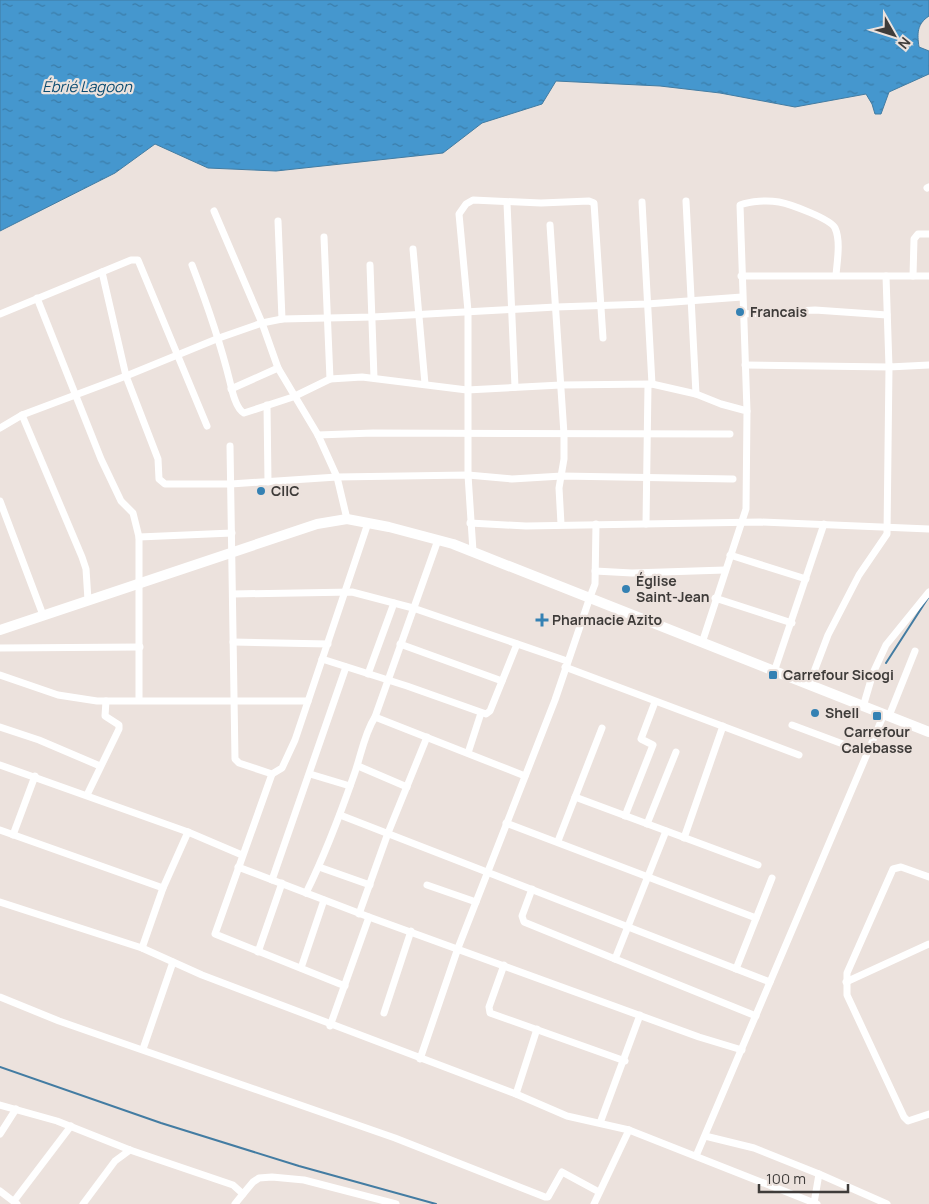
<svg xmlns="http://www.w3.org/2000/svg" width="929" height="1204" font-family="Manrope,sans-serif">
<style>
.water{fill:url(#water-ripples);stroke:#437ca2}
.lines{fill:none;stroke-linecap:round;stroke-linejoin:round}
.stream{stroke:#437ca2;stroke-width:2}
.street{stroke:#fff;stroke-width:7}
.secondary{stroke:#fff;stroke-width:10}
.poi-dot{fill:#3481b3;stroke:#ece2dd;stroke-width:2}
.labels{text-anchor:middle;stroke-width:4.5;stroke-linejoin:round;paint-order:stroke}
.poi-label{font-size:14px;font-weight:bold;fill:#3f3c3a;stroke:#ece2dd;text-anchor:start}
.water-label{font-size:15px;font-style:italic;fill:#0c4c71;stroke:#ece2dd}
</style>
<defs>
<pattern id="water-ripples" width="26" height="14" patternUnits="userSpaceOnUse" patternTransform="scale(1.25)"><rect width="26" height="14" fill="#4597ce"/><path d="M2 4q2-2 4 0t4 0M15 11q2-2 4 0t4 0" fill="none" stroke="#3b7ca8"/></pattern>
</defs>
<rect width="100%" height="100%" fill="#ece2dd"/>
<path class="water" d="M0 0H929V16C917 24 917 33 919 47L929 51V74L889 92 881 114H875L872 104 866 94 795 107 720 93 660 86 556 81 542 104 482 123 443 153 276 171 208 168 155 144 115 173 0 231Z"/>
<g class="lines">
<g class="stream">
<polyline points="886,663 928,598"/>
<polyline points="0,1067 161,1123 299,1166 436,1204"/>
</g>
<g class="street">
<polyline points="927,188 929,187"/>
<polyline points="686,201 696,394"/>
<polyline points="642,202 652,384"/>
<polyline points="507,203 515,387"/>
<polyline points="214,211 262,323 278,368 318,435 337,477 347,519"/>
<polyline points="278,221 282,319"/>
<polyline points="550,225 564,434 564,459 559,488 561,524"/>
<polyline points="324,237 330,379"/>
<polyline points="413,249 425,384"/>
<path d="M192 265C207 304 220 341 230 382 232 391 236 409 244 413L293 397 330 379 362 377 467 390 561 385 652 384 696 394 721 404 747 411 746 509 702 643"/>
<polyline points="370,265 374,378"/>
<polyline points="102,272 126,376 158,459 159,479 165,484 231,484 337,477 468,475 512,479 562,476 733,479"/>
<polyline points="741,276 929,276"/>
<polyline points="886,276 889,367 929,365"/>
<polyline points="913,276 914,239 918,234 929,234"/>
<polyline points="37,298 101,459 121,501 133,513 139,537 139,700"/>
<polyline points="0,314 131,260 138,260 207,426"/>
<polyline points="743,314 815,310 887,315"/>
<polyline points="745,365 889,367 887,534 859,575 828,635 809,685"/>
<polyline points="231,389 278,368"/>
<polyline points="267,405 268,482"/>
<path d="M747 411 740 205C751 201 767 200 779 202 790 204 831 219 835 228 841 241 837 262 836 275"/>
<polyline points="22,415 82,557 86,569 88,600"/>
<polyline points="0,428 22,415 126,376 219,338 262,323 282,319 373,317 556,307 647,304 742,297"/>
<polyline points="318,435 373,433 730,434"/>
<polyline points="230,446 235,759 239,763 272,774 282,768 295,740 368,523"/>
<polyline points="0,501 43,615"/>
<polyline points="470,523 526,526 760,522 929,529"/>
<polyline points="646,524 648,385"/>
<polyline points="139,537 232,533"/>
<polyline points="473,551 468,475 468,311 459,214 466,204 473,200 541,203 589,201 594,203 603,338"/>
<polyline points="730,555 806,579"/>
<polyline points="595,571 632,573 725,570"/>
<polyline points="233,594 352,592 413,608 567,661"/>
<polyline points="715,598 792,623"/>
<polyline points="233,642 328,644"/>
<polyline points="400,644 502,681"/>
<polyline points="0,648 140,647"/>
<polyline points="322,659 407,686 486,714 490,711 517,644"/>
<polyline points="565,667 799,755"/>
<polyline points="774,672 824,524"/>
<polyline points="368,674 394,603"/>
<polyline points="0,675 58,695 97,701 308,701"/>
<polyline points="863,707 873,673 886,645 929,592"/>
<polyline points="889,716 915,651"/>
<polyline points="375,717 525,776"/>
<polyline points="792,725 867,753"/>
<polyline points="0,727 39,740 100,766"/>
<polyline points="468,753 481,713"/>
<polyline points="0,765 188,832 242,855"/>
<polyline points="358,766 407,787"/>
<polyline points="272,774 215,934 345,986"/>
<polyline points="310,774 350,786"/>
<polyline points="87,795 119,729 119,725 105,716 106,701"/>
<polyline points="575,797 758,865"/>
<polyline points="340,815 770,982"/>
<polyline points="625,816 653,745 641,739 655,702"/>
<polyline points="506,823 756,918"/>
<polyline points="647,824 676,752"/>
<polyline points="0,830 163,888"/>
<polyline points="666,831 615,959 756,1016"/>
<polyline points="13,835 35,776"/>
<polyline points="684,838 723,726"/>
<polyline points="558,841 602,728"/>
<polyline points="238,867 369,917 699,1037 742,1050"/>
<polyline points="319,867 370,885"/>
<polyline points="929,877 901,867 893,869 847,973 847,995 904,1117 908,1121 929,1114"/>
<polyline points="272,880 346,667"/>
<polyline points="427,885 476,902"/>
<polyline points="532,889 522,916 524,922 615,959"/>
<path d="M306 893C325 855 340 815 354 775 361 756 364 734 375 717L438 540"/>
<polyline points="0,902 142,948 202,975 516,1094 567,1116 629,1130 817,1204"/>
<polyline points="359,914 388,833 427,737"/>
<polyline points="142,948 163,888 188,832"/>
<polyline points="258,952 282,883"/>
<polyline points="504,965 489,1007 490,1013 625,1061"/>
<polyline points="301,968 324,900"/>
<polyline points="736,969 772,878"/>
<polyline points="846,982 929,944"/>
<polyline points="0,997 59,1021 395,1138 545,1197 548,1197 562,1172 599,1192"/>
<polyline points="384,1013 411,931"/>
<polyline points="330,1026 369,917"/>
<polyline points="143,1049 173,962"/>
<polyline points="420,1059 458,948 555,700 590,597 595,584 596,524"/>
<polyline points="516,1094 537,1029"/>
<polyline points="0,1105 57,1121 130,1150 233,1185 243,1194 235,1204"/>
<polyline points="600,1123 640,1015"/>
<polyline points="0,1134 16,1109"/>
<polyline points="705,1136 754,1148 819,1174 814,1203"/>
<polyline points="696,1156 884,714"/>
<polyline points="819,1174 887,1204"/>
<polyline points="0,1191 17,1204"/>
<polyline points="243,1194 253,1182 259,1178 272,1177 304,1180 396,1204"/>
<polyline points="14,1201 71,1126"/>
<polyline points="83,1204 115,1161 130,1150"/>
<polyline points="594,1204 629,1130"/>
</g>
<polyline class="secondary" points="0,630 317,524 347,519 389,527 453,544 929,732"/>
</g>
<g class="poi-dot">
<circle cx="740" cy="312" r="5"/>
<circle cx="261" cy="491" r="5"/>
<circle cx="626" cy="589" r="5"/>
<path d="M539.5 612.5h5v5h5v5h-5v5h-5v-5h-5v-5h5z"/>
<rect x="768" y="670" width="10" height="10" rx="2.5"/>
<circle cx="815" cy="713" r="5"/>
<rect x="872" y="711" width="10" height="10" rx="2.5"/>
</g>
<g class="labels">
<g class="poi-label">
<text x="750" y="317">Francais</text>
<text x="271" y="496">CIIC</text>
<text x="636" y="586">Église<tspan x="636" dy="16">Saint-Jean</tspan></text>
<text x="552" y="625">Pharmacie Azito</text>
<text x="783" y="680">Carrefour Sicogi</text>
<text x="825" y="718">Shell</text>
<text x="877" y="737" text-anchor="middle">Carrefour<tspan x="877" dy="16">Calebasse</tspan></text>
</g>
<g class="water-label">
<text x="87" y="92">Ébrié Lagoon</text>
</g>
</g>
<g transform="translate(894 35) rotate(129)" stroke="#ece2dd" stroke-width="4" paint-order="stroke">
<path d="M0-4L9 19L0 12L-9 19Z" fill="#3f3c3a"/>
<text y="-8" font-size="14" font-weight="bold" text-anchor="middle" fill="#3f3c3a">N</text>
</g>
<path d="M759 1184v8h89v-8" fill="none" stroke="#3f3c3a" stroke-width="2.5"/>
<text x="766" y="1184" font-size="15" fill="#3f3c3a" stroke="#ece2dd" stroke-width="4" paint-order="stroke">100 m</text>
</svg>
